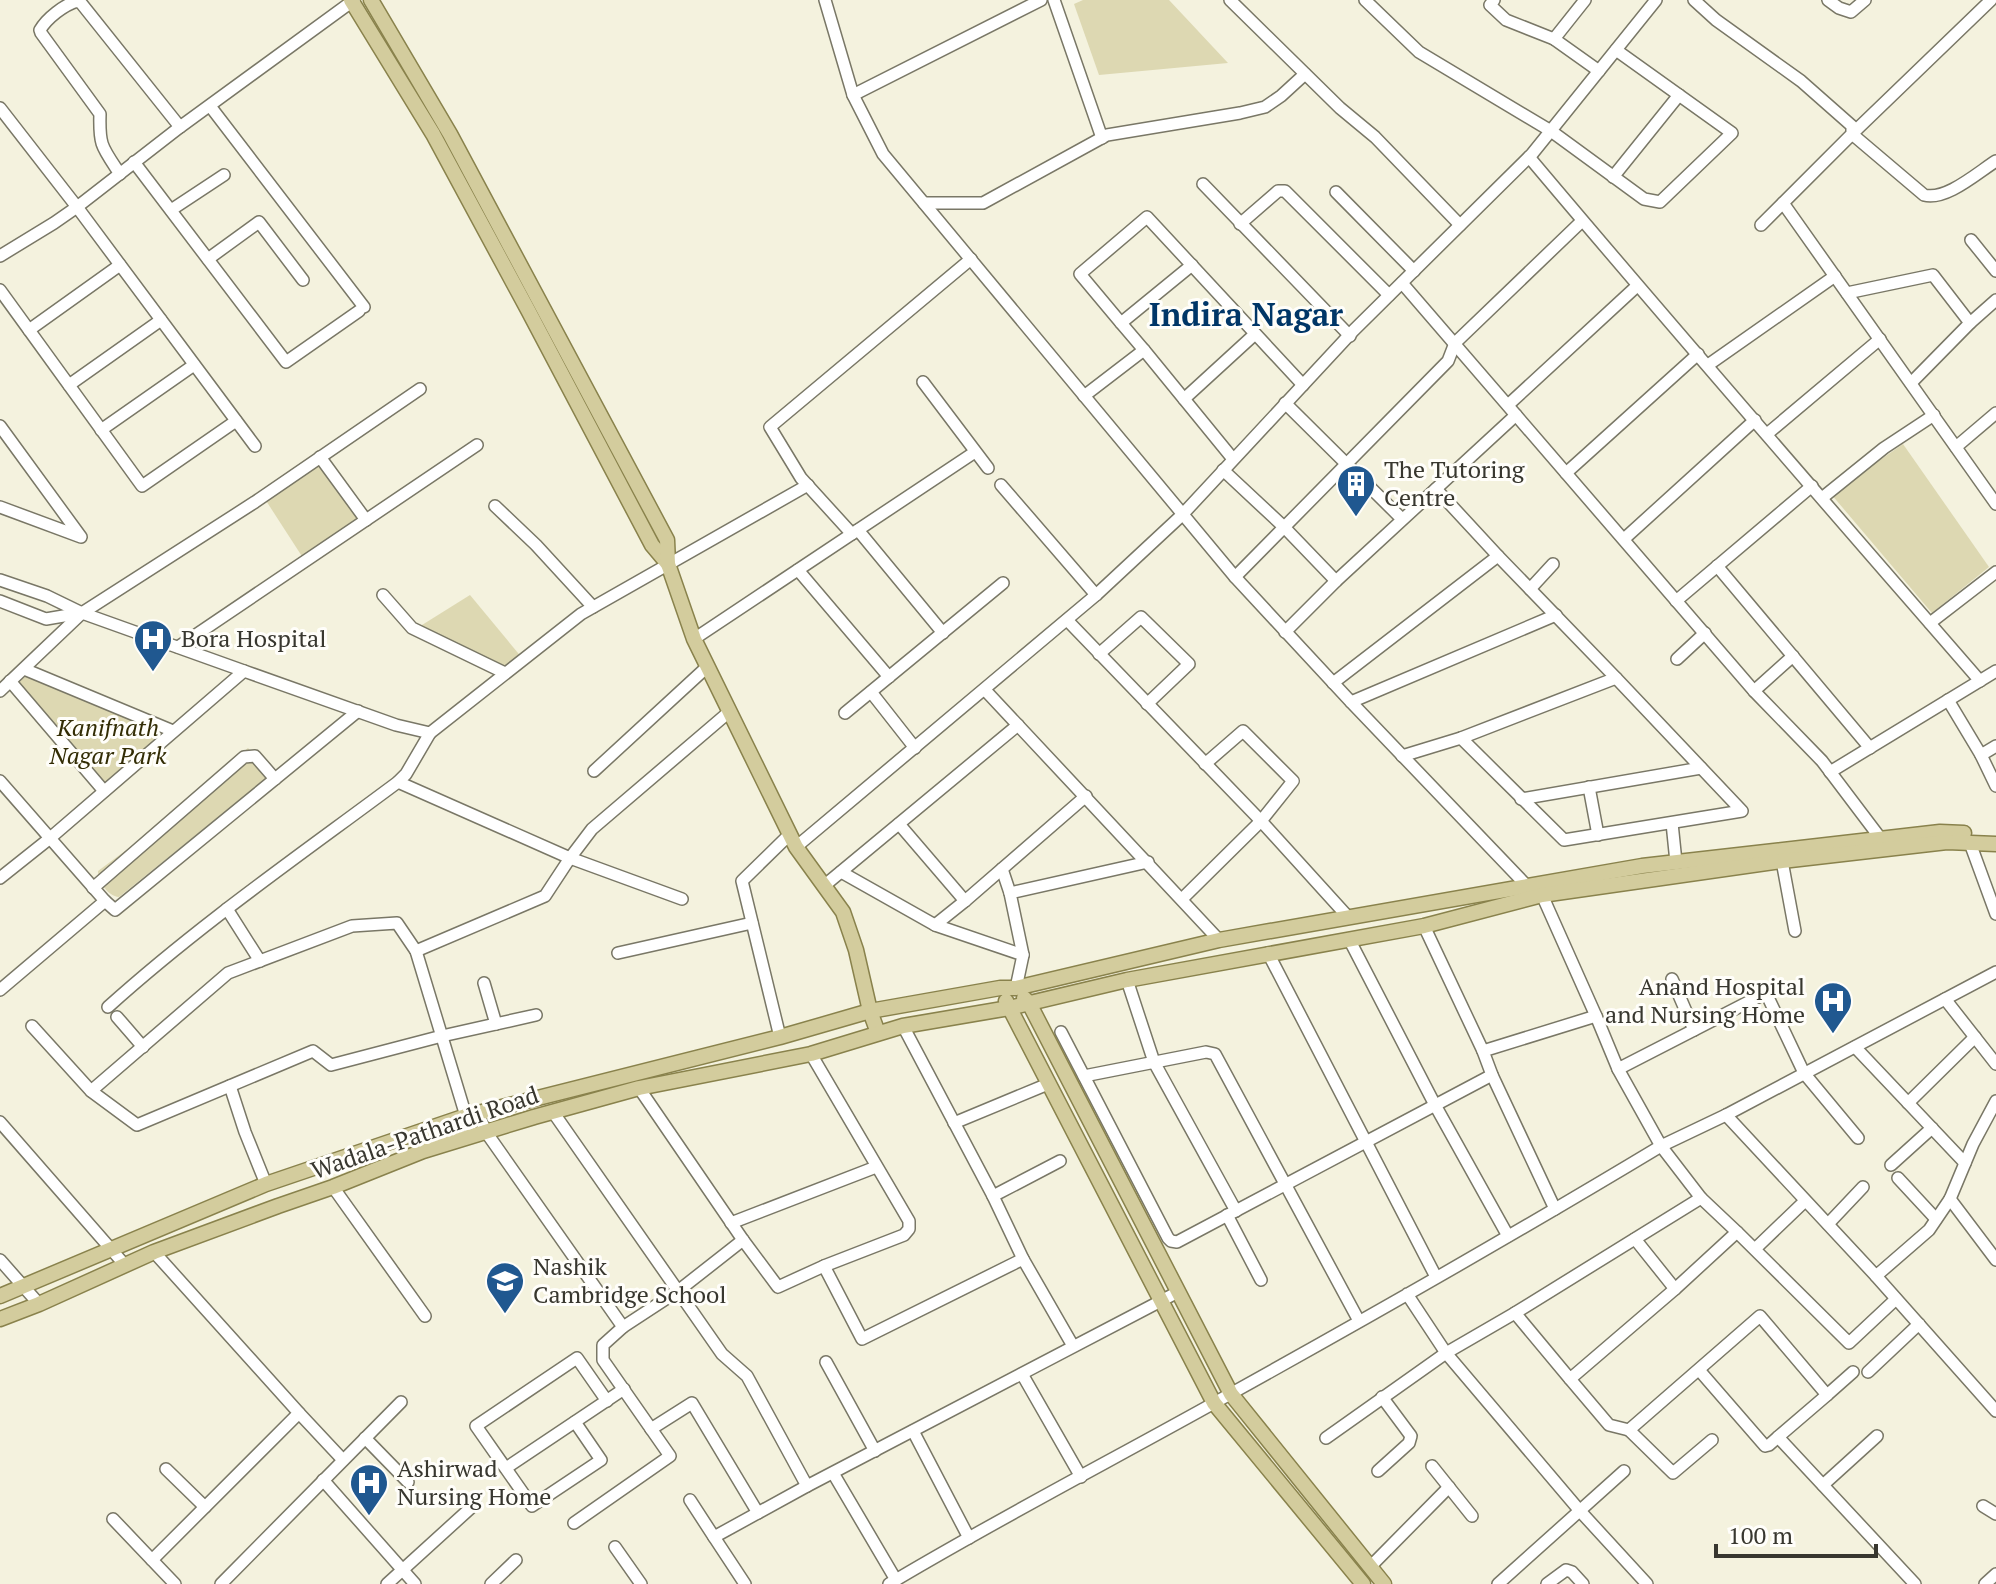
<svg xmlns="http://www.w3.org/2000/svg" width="1996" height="1584" font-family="'PT Serif',serif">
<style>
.green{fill:#ddd8b2}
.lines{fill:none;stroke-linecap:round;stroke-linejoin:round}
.minor-casing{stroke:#797766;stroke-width:14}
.major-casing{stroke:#89824c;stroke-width:17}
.minor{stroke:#fff;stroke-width:11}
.major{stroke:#d3cc9d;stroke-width:14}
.labels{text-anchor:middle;stroke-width:6;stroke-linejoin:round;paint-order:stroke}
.poi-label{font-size:24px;fill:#38372f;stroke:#fffefa;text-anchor:start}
.park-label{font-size:24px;font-style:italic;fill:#322c04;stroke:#fffefa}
.street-label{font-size:24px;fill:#38372f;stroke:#fffefa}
.district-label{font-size:32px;font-weight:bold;fill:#003667;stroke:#fffefa}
</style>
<rect width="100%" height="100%" fill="#f4f2de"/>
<g class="green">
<polygon points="1083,0 1169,0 1228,63 1099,75 1074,4"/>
<polygon points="1903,444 1989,567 1932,613 1831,494"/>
<polygon points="320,457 366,520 305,561 263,496"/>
<polygon points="470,595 523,659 505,673 414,630"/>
<polygon points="24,669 173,731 104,791 10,681"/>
<path d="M248 748 272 774 119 897C108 896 98 882 98 871L160 825Z"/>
</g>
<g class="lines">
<g class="minor-casing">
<g id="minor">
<polyline points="825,0 853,95 883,154 1235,577 1351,702 1527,886 1529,892"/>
<polyline points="1054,0 1102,138"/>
<polyline points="1230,0 1340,108 1375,137 1460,225"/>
<polyline points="1365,0 1419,52 1551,131 1644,199 1660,202 1732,133 1616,50"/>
<polyline points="1494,0 1490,5 1506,20 1554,39 1599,71"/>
<polyline points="1694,0 1716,20 1801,81 1852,126 1852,134 1761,225"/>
<polyline points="1828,0 1839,8 1851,12 1865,0"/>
<path d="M1991 0 1852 134 1924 195C1946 201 1977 173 1996 161"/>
<polyline points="1554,39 1585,0"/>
<polyline points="853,95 1041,0"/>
<polyline points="210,106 364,307"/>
<polyline points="0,108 77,207 255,446"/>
<path d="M1529 157C1677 333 1829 507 1980 681"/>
<polyline points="134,162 286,362 359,311"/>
<path d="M120 174C102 147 99 146 100 114L41 33 40 30C47 18 64 5 77 1L81 3 180 127"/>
<polyline points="1613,177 1679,95"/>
<polyline points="1203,184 1350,336"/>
<polyline points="1336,192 1414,271"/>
<polyline points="924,203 983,203 1107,135 1240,113 1265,107 1281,96 1305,74"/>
<polyline points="1783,203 1996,504"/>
<polyline points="171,210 224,175"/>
<polyline points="1240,224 1278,191 1285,191 1389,295"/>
<polyline points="1971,240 1996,271"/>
<polyline points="0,256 54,223 77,207 180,127 354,0"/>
<polyline points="208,259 259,222 303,280"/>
<polyline points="1402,283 1754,691 1822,761 1884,843"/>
<polyline points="0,290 142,486 236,421"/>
<polyline points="1847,293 1933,275 1970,323 1911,383"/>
<polyline points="1121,323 1080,274 1147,217 1303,385"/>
<polyline points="1970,323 1996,300"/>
<polyline points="29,330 120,265"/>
<polyline points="1144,350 1233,459"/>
<polyline points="1708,365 1835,276"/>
<polyline points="923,382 988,468"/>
<polyline points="69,385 161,320"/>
<polyline points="1084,396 1144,350 1121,323 1192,265"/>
<polyline points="1184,399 1255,334"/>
<polyline points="1285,403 1402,519"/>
<polyline points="1508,405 1637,286"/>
<polyline points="0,426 81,537 0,507"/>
<polyline points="101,430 194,365"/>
<polyline points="1767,434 1880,339"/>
<polyline points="1956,447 1996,413"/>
<polyline points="320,457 366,520"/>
<polyline points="1223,470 1284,527 1336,581"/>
<polyline points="1566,473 1698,354"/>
<polyline points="1001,485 1096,595"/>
<polyline points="1822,498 1884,448 1934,415"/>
<polyline points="495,506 536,545 593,607"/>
<polyline points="858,530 943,633"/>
<polyline points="852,534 801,478 770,427 971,259"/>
<polyline points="1624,539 1755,420"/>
<polyline points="1717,566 1870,748"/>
<polyline points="798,570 889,677"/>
<polyline points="1235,577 1448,361 1455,343 1582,221"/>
<polyline points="0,580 47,596 82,613 244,671 396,725 430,733 581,614 808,485"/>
<polyline points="1530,589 1553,564"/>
<polyline points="383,595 412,628 505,673"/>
<polyline points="0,601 46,619 81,613"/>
<polyline points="1676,601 1812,486"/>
<polyline points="1067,620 1261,821 1349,918"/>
<polyline points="1930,623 1996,572"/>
<polyline points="1285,632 1336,581 1516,415"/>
<polyline points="694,639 975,452"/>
<polyline points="178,647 477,445"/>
<polyline points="1099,654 1141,617 1189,664 1147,704"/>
<polyline points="1677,659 1705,633"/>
<polyline points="24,669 173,731"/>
<polyline points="10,681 104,791"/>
<polyline points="1333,683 1498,556"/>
<polyline points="985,690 1219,940"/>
<polyline points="0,691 82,613 255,502 420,389"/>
<polyline points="1754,691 1793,656"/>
<polyline points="871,692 915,748"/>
<polyline points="1948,700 1981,755"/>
<polyline points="1351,702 1556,615"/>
<polyline points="845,713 1003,583"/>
<polyline points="1461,738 1564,840 1742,811 1616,678"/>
<polyline points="1996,746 1981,755 1996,786"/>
<polyline points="1402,756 1461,738 1616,678 1498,556 1436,489"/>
<polyline points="594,771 707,667"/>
<polyline points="1830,772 1996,671"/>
<polyline points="0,781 105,901 0,990"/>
<polyline points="398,782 570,858 682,899"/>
<polyline points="1589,787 1598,835"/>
<polyline points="1521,799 1701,768"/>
<polyline points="1672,823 1676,862"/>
<polyline points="899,824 965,901"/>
<polyline points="1970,843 1996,914"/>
<polyline points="796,847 1096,595 1182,515 1354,330 1532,154 1656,0"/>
<polyline points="1782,861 1795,931"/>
<polyline points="1002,869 1010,893"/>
<polyline points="841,872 935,925 1023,955 1016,988"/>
<polyline points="0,878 49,839 244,671"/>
<polyline points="825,885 1018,725"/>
<polyline points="93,888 244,757 255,756 275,779"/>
<polyline points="1542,895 1596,1016"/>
<polyline points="1182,899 1261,821 1293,781 1243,731 1205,764"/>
<polyline points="105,901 115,910 358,711"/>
<polyline points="227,909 260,961"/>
<polyline points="935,925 965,901 1086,796"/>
<polyline points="1424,926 1483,1051"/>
<polyline points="1349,939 1435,1105 1508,1236"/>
<polyline points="416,951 545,896 570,858 592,829 729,712"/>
<polyline points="618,953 752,923"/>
<polyline points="1268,953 1436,1277"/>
<polyline points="1023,955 1010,893 1148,862"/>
<polyline points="1672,979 1694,1030"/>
<polyline points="1127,980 1154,1062 1236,1211"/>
<polyline points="484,983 496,1024"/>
<polyline points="1945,999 1996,1064"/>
<path d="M108 1007C199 925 300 855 398 782L406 774 430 733"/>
<polyline points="117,1017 143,1047"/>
<polyline points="32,1026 91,1091 137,1125 313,1051 331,1065 442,1036 536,1015"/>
<polyline points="903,1026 993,1196 1023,1259 1073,1346"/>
<polyline points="1061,1032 1168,1238 1171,1241 1177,1242 1492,1075"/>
<polyline points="780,1037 742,881 789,835"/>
<polyline points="1855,1047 1965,1163"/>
<polyline points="811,1054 909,1221 909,1229 904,1235 824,1266"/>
<polyline points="1618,1069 1661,1146 1726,1115 1996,972"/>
<polyline points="1084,1076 1206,1052 1215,1054 1359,1321"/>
<polyline points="230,1086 245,1132 266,1184"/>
<polyline points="639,1088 743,1240 778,1287 824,1266 862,1339 1023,1259"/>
<polyline points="91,1091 228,973 352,926 397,923 416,951 472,1136"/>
<polyline points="1908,1103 1975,1037"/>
<polyline points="553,1112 722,1354 747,1376 807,1486"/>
<polyline points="478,1113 486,1132 623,1327 603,1345 603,1360 670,1456 574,1523"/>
<polyline points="1726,1115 1876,1276 1929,1230 1950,1199 1973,1144 1996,1101"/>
<polyline points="0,1122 124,1264"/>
<polyline points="954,1123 1048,1084"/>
<polyline points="1891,1165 1932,1128"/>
<polyline points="1898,1178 1936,1219"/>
<polyline points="333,1187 425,1316"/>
<polyline points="993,1196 1060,1161"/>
<polyline points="1950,1199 1996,1260"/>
<polyline points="1555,1209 1492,1075 1483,1051 1596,1016 1618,1069 1766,993 1804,1073 1858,1138"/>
<polyline points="1227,1215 1261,1280"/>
<polyline points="731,1223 876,1167"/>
<polyline points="1828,1224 1863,1187"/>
<polyline points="1737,1232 1849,1343 1896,1299"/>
<polyline points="1635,1239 1675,1289"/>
<polyline points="1756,1248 1805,1201"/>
<polyline points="154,1252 299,1413 152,1560 175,1584"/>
<polyline points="0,1260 39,1304"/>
<polyline points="1876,1276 1996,1411"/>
<polyline points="1515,1313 1570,1379 1675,1289 1737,1232 1701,1198"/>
<polyline points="623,1327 678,1291 743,1240"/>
<polyline points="826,1362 875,1451"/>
<polyline points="1699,1370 1765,1446 1769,1445 1778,1437"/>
<polyline points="1868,1372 1919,1324"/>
<polyline points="1022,1374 1081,1477"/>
<polyline points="1570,1379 1609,1425 1629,1430 1760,1316 1827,1395 1778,1437 1915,1584"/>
<polyline points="1827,1395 1853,1372"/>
<polyline points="299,1413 343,1460"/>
<polyline points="575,1422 601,1460 532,1506 476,1426 577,1358 607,1401"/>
<polyline points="651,1429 692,1403 758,1513"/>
<polyline points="1629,1430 1673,1473 1712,1440"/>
<polyline points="913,1431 969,1538"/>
<polyline points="365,1438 408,1482"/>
<polyline points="1326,1438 1446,1353 1580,1511 1647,1584"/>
<polyline points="1432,1466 1472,1516"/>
<polyline points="506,1468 624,1389"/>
<polyline points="166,1469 205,1507"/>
<polyline points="1378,1471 1409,1443 1411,1436 1382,1397"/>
<polyline points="833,1473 896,1580"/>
<polyline points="323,1480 415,1584"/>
<polyline points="1823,1485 1877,1436"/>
<polyline points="690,1500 714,1537"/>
<polyline points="1983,1506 1996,1514"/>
<polyline points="113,1519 152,1560"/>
<polyline points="615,1547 641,1584"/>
<polyline points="1370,1567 1449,1487"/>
<polyline points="221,1584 401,1402"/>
<polyline points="387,1584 475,1504"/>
<polyline points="491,1584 516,1560"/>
<polyline points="745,1584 714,1537 807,1486 1178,1292"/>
<path d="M889 1584C1001 1517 1118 1457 1232 1393 1376 1313 1520 1231 1661 1146L1701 1198 1515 1313 1446 1353 1407 1294"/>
<polyline points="1498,1584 1624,1471"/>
<polyline points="1547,1584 1566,1570 1572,1572 1583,1584"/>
<polyline points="1985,1584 1996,1574"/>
</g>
</g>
<g class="major-casing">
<g id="major">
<polyline points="351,0 433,134 528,310 652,545 668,564"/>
<polyline points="371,0 450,134 667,540 668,564 694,639 796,847 843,912 856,950 870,1011 878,1033"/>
<polyline points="1024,998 1029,1003 1231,1394 1384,1584"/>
<polyline points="1006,1001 1214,1403 1363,1584"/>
<polyline points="0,1296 266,1184 466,1116 780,1037 870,1011 1000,988 1016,988 1219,940 1642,866 1940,832 1964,833"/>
<polyline points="0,1319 39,1304 154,1252 278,1206 333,1187 423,1151 534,1117 639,1088 811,1054 903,1026 1009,1008 1127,980 1424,926 1542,895 1782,861 1947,842 1996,844"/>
</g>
</g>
<use href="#minor" class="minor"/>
<use href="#major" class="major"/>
</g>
<defs>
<g id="building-pin" transform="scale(2)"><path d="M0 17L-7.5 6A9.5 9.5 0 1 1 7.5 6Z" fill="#205890" stroke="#fffefa"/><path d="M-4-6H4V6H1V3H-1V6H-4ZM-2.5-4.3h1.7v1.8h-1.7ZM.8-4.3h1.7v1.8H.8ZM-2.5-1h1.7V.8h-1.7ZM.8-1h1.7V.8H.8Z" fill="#fff"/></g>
<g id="hospital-pin" transform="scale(2)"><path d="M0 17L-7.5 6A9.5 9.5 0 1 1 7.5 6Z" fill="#205890" stroke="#fffefa"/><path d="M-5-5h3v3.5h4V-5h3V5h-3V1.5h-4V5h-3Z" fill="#fff"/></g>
<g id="school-pin" transform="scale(2)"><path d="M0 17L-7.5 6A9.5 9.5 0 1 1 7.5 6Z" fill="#205890" stroke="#fffefa"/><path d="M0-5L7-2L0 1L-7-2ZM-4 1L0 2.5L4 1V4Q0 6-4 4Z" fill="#fff"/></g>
</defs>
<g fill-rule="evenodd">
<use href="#building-pin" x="1356" y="484"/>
<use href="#hospital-pin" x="153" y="639"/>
<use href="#hospital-pin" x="1833" y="1001"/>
<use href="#school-pin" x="505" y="1281"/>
<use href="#hospital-pin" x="369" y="1483"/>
</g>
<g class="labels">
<g class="poi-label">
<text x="1384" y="478">The Tutoring<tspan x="1384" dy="28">Centre</tspan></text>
<text x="181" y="647">Bora Hospital</text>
<text x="1805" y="995" text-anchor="end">Anand Hospital<tspan x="1805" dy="28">and Nursing Home</tspan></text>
<text x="533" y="1275">Nashik<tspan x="533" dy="28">Cambridge School</tspan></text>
<text x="397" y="1477">Ashirwad<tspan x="397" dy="28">Nursing Home</tspan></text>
</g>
<g class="park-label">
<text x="108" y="736">Kanifnath<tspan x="108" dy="28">Nagar Park</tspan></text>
</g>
<g class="street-label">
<text transform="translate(425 1133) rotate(-19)" y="8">Wadala-Pathardi Road</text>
</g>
<g class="district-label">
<text x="1246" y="326">Indira Nagar</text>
</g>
</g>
<path d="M1716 1544v12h160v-12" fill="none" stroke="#38372f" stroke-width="4"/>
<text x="1728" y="1544" font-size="24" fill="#38372f" stroke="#fffefa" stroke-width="6" paint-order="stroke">100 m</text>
</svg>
